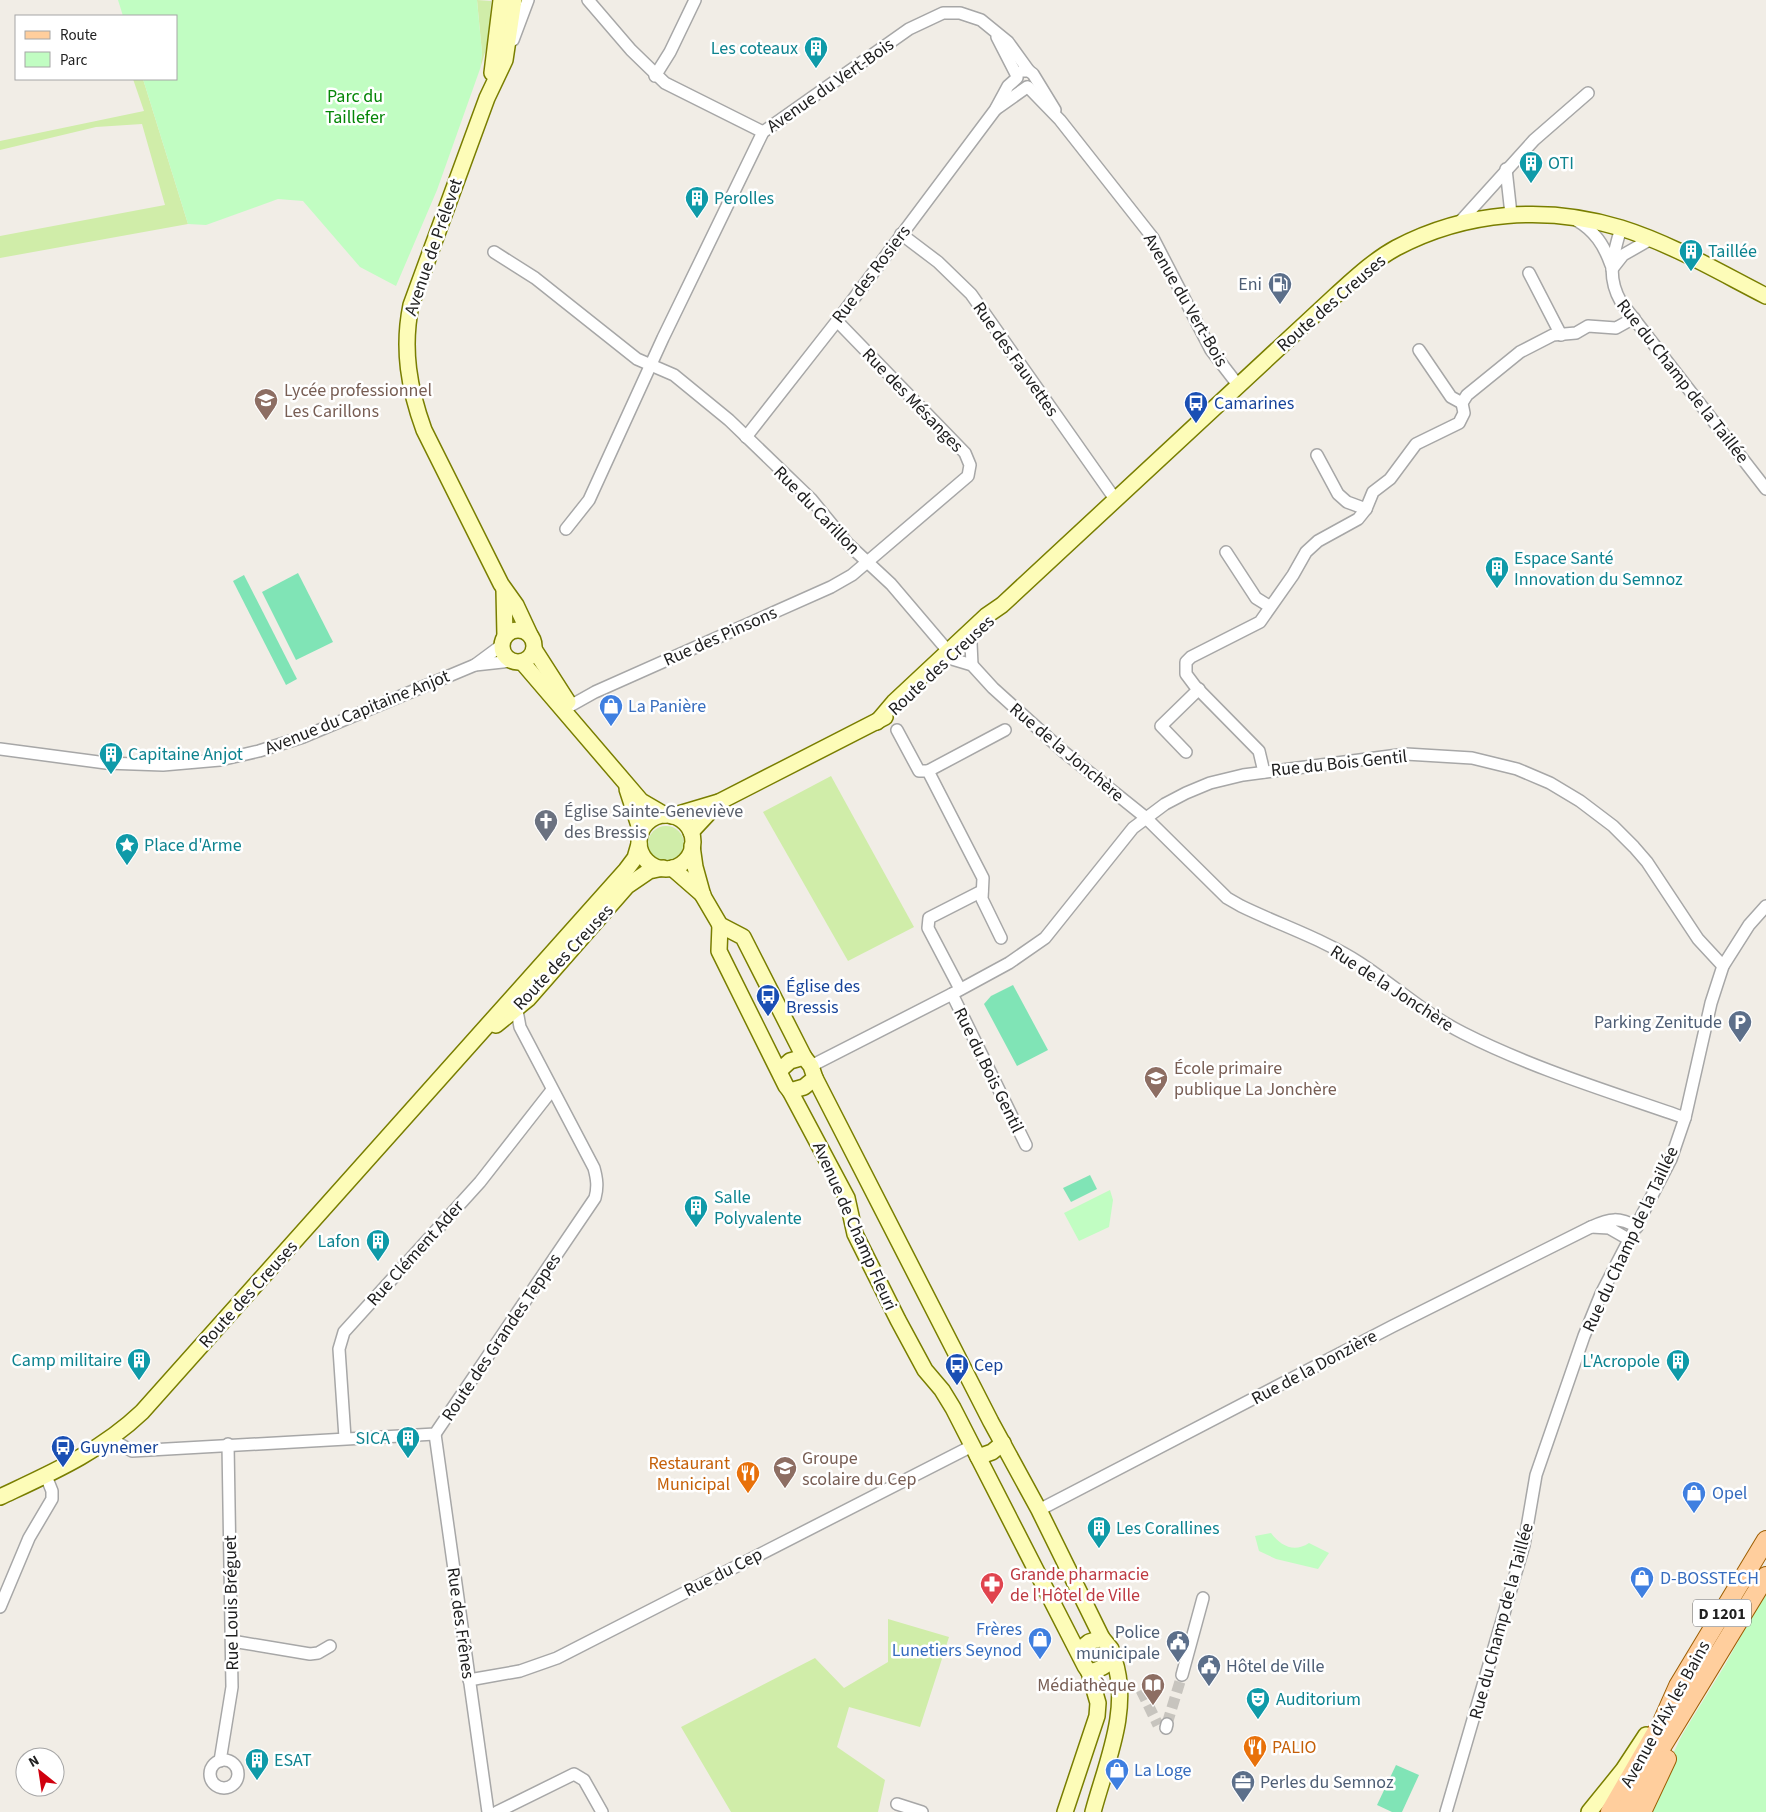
<svg xmlns="http://www.w3.org/2000/svg" width="1766" height="1812" font-family="'Source Sans 3',sans-serif">
<style>
.grass{fill:#d0eda9}
.park{fill:#c1fdc2}
.pitch{fill:#80e4b6}
.lines{fill:none;stroke-linecap:round;stroke-linejoin:round}
.street-tunnel{stroke:#c7c4be;stroke-width:11;stroke-dasharray:11 5.5;stroke-linecap:butt}
.street-casing{stroke:#a7a7a7;stroke-width:14}
.secondary-casing{stroke:#797e00;stroke-width:18}
.primary-casing{stroke:#9c5d00;stroke-width:20}
.street{stroke:#fff;stroke-width:11}
.secondary{stroke:#fdfcb8;stroke-width:15}
.primary{stroke:#ffce9d;stroke-width:18}
.labels{text-anchor:middle;stroke-width:5;stroke-linejoin:round;paint-order:stroke}
.shield{fill:#fff;stroke:#636363;stroke-width:1}
.shield-label{font-size:16px;font-weight:bold;fill:#202020}
.culture-label{font-size:18px;fill:#0d838f;stroke:#fff;text-anchor:start}
.street-label{font-size:18px;fill:#202020;stroke:#fff}
.park-label{font-size:18px;fill:#058607;stroke:#fff}
.service-label{font-size:18px;fill:#4e5e75;stroke:#fff;text-anchor:end}
.education-label{font-size:18px;fill:#785e54;stroke:#fff;text-anchor:start}
.transit-label{font-size:18px;fill:#164399;stroke:#fff;text-anchor:start}
.shop-label{font-size:18px;fill:#366cbe;stroke:#fff;text-anchor:start}
.worship-label{font-size:18px;fill:#5b616d;stroke:#fff;text-anchor:start}
.food-label{font-size:18px;fill:#c56008;stroke:#fff;text-anchor:end}
.health-label{font-size:18px;fill:#be3a42;stroke:#fff;text-anchor:start}
</style>
<rect width="100%" height="100%" fill="#f1ede6"/>
<g class="grass">
<polygon points="477,0 491,1 489,39 480,69 482,53"/>
<polygon points="133,79 143,79 188,224 0,258 0,236 165,205 142,124 96,127 0,150 0,141 144,111"/>
<polygon points="831,776 914,927 848,961 763,812"/>
<circle cx="666" cy="844" r="18"/>
<polygon points="888,1619 949,1637 920,1727 849,1707 837,1747 885,1780 878,1812 731,1812 681,1727 815,1658 844,1688 888,1662"/>
</g>
<g class="park">
<polygon points="118,0 477,0 482,53 480,69 437,190 396,286 360,267 303,201 278,199 206,225 188,224 143,79 176,79 176,16 123,16"/>
<polygon points="1110,1190 1113,1200 1109,1227 1079,1241 1064,1213"/>
<path d="M1271 1533C1281 1546 1294 1553 1309 1543L1329 1553 1318 1569 1276 1559 1259 1551 1255 1536Z"/>
<polygon points="1766,1591 1766,1812 1645,1812 1682,1735 1725,1665"/>
</g>
<g class="pitch">
<polygon points="298,573 333,642 296,660 262,592"/>
<polygon points="244,575 297,679 286,685 233,581"/>
<polygon points="1013,985 1048,1050 1017,1066 984,1004 991,996"/>
<polygon points="1090,1175 1097,1189 1071,1202 1063,1188"/>
<polygon points="1396,1765 1419,1775 1402,1812 1392,1812 1377,1805"/>
</g>
<g class="lines">
<g class="street-tunnel">
<polyline points="1141,1690 1158,1725"/>
<polyline points="1167,1724 1182,1675"/>
</g>
<g class="street-casing">
<g id="street">
<polyline points="588,0 631,50 665,83 763,132"/>
<polyline points="997,37 1017,76"/>
<polyline points="513,40 528,0"/>
<polyline points="1022,71 1029,71 1033,74 1055,110"/>
<polyline points="655,76 670,52 695,0"/>
<polyline points="1028,87 1060,120 1153,238 1211,350 1238,385"/>
<polyline points="996,109 1027,87"/>
<polyline points="1506,169 1511,214"/>
<path d="M1576 220C1595 231 1604 245 1611 265"/>
<polyline points="1459,223 1534,140 1588,93"/>
<path d="M1621 228C1613 255 1606 276 1621 302L1766 489"/>
<polyline points="901,234 938,262 971,294 1115,499"/>
<polyline points="494,252 535,278 637,359 674,375 729,420 811,499 848,544 891,584 948,651"/>
<polyline points="1612,269 1623,255 1651,239"/>
<polyline points="1529,273 1561,335"/>
<polyline points="1419,350 1451,397 1462,403"/>
<polyline points="746,437 837,321 995,110 1008,86 1017,78"/>
<polyline points="1317,455 1338,494 1347,502 1366,509"/>
<polyline points="566,529 589,500 663,338 763,132 909,29 943,13 960,13 981,20 1008,42 1029,71"/>
<polyline points="1226,552 1256,598 1269,606"/>
<polyline points="971,643 972,665"/>
<path d="M952 659 972 665 993 688 1064 752 1145 817 1227 898 1241 906C1280 925 1323 939 1360 963 1395 986 1425 1014 1463 1033 1534 1069 1611 1092 1685 1118"/>
<polyline points="475,665 502,645"/>
<polyline points="570,706 595,692 831,587 852,575 968,476 970,465 965,453 837,321"/>
<polyline points="897,730 919,771 928,771 983,878 982,899 1001,938"/>
<polyline points="0,749 106,763 163,765 220,760 259,751 303,737 475,665 512,661"/>
<polyline points="1186,752 1161,726 1199,689"/>
<polyline points="928,771 1005,730"/>
<polyline points="1264,772 1259,751 1195,686 1186,674 1186,662 1191,657 1260,622 1293,575 1306,552 1318,541 1358,519 1366,509 1373,492 1390,479 1416,444 1459,423 1464,413 1462,403 1467,395 1520,352 1553,335 1576,333 1588,326 1616,328 1634,318"/>
<polyline points="960,989 928,928 929,918 982,891"/>
<polyline points="952,994 1026,1145"/>
<polyline points="811,1066 952,994 1009,963 1045,938 1133,828 1165,804 1186,793 1210,783 1243,775 1406,754 1472,758 1517,769 1550,783 1580,801 1613,826 1634,847 1647,862 1698,939 1723,966"/>
<path d="M1630 1240 1609 1228 1591 1227C1610 1218 1619 1217 1637 1227"/>
<polyline points="435,1434 488,1812"/>
<polyline points="345,1438 339,1349 344,1332 480,1182 552,1090"/>
<path d="M111 1439 132 1451 435 1434 595 1198C598 1187 597 1179 594 1168L520 1027 516 1005"/>
<polyline points="1039,1510 1393,1326 1591,1227"/>
<polyline points="0,1607 29,1538 52,1499 52,1491 46,1476"/>
<polyline points="232,1641 310,1654 318,1653 330,1646"/>
<polyline points="1182,1675 1203,1598"/>
<polyline points="469,1680 520,1671 557,1658 970,1447"/>
<polyline points="1166,1728 1167,1724"/>
<circle cx="224" cy="1774" r="14"/>
<polyline points="220,1761 232,1687 228,1444"/>
<polyline points="897,1804 922,1812"/>
<polyline points="497,1812 574,1774 584,1780 602,1812"/>
<polyline points="1446,1812 1524,1545 1536,1475 1584,1336 1601,1294 1671,1159 1685,1118 1711,1003 1723,966 1749,925 1766,906"/>
</g>
</g>
<g class="secondary-casing">
<g id="secondary">
<path d="M514 0 505 60 487 98 411 305C402 349 409 389 424 430L501 584 516 605 530 635"/>
<polyline points="492,73 501,0"/>
<polyline points="504,590 505,636"/>
<circle cx="518" cy="646" r="16"/>
<polyline points="534,649 568,702"/>
<polyline points="522,662 641,801 665,815"/>
<path d="M877 722 894 702 986 616 1002 605 1336 295C1355 278 1374 260 1396 248 1466 211 1547 205 1621 228 1672 244 1719 272 1766 296"/>
<polyline points="627,789 641,832"/>
<circle cx="666" cy="842" r="27"/>
<polyline points="672,816 719,802 885,717"/>
<polyline points="691,832 719,802"/>
<polyline points="692,846 695,867 703,896 720,925 743,937 804,1057"/>
<polyline points="672,868 703,895"/>
<polyline points="720,925 719,951 786,1086 790,1091 804,1087 815,1078 811,1066 804,1057 790,1061 780,1070"/>
<polyline points="496,1025 528,999 627,886 649,871 663,868"/>
<polyline points="815,1078 991,1422 1039,1510 1102,1638"/>
<path d="M790 1091 847 1198 855 1234 898 1320 925 1370 942 1390 953 1408 1085 1666 1089 1672C1100 1670 1105 1666 1114 1659L1111 1649 1102 1638 1089 1642 1078 1651"/>
<polyline points="978,1457 992,1452 1003,1443"/>
<path d="M0 1497C51 1473 100 1452 142 1412L626 870 635 858 639 844"/>
<polyline points="1065,1812 1097,1716 1098,1703 1089,1672"/>
<path d="M1093 1812C1106 1763 1131 1709 1114 1659"/>
<polyline points="1589,1812 1623,1770 1646,1735"/>
</g>
</g>
<g class="primary-casing">
<g id="primary">
<polyline points="1610,1812 1662,1722 1678,1686 1766,1540"/>
<polyline points="1625,1812 1652,1763 1766,1576"/>
<polyline points="1642,1812 1667,1759"/>
</g>
</g>
<use href="#street" class="street"/>
<use href="#secondary" class="secondary"/>
<use href="#primary" class="primary"/>
</g>
<defs>
<g id="building-pin" transform="scale(1.25)"><path d="M0 17L-7.5 6A9.5 9.5 0 1 1 7.5 6Z" fill="#0f9aa8" stroke="#fff"/><path d="M-4-6H4V6H1V3H-1V6H-4ZM-2.5-4.3h1.7v1.8h-1.7ZM.8-4.3h1.7v1.8H.8ZM-2.5-1h1.7V.8h-1.7ZM.8-1h1.7V.8H.8Z" fill="#fff"/></g>
<g id="fuel-pin" transform="scale(1.25)"><path d="M0 17L-7.5 6A9.5 9.5 0 1 1 7.5 6Z" fill="#5c6f8a" stroke="#fff"/><path d="M-5.5-6h7V0h2V4h1.3V-2.5L3-4.5l.8-.8L6-3V5H2.5V1h-1V6h-7ZM-4.2-4.7v3.2H.2V-4.7Z" fill="#fff"/></g>
<g id="school-pin" transform="scale(1.25)"><path d="M0 17L-7.5 6A9.5 9.5 0 1 1 7.5 6Z" fill="#8d6e63" stroke="#fff"/><path d="M0-5L7-2L0 1L-7-2ZM-4 1L0 2.5L4 1V4Q0 6-4 4Z" fill="#fff"/></g>
<g id="bus-pin" transform="scale(1.25)"><path d="M0 17L-7.5 6A9.5 9.5 0 1 1 7.5 6Z" fill="#1a4fb4" stroke="#fff"/><path d="M-5-6H5V4H4V6H2V4H-2V6H-4V4H-5ZM-3.5-4V0h7V-4ZM-3.5 1.2v1.5H-2V1.2ZM2 1.2v1.5H3.5V1.2Z" fill="#fff"/></g>
<g id="shop-pin" transform="scale(1.25)"><path d="M0 17L-7.5 6A9.5 9.5 0 1 1 7.5 6Z" fill="#3f7fe0" stroke="#fff"/><path d="M-5-2.5h2.3a2.7 3.5 0 0 1 5.4 0H5L5.5 6h-11ZM-1.5-2.5h3a1.5 2.3 0 0 0-3 0Z" fill="#fff"/></g>
<g id="church-pin" transform="scale(1.25)"><path d="M0 17L-7.5 6A9.5 9.5 0 1 1 7.5 6Z" fill="#6b7280" stroke="#fff"/><path d="M-1.2-6h2.4v3.5h3.3v2.4h-3.3V6h-2.4V-.1h-3.3v-2.4h3.3Z" fill="#fff"/></g>
<g id="sight-pin" transform="scale(1.25)"><path d="M0 17L-7.5 6A9.5 9.5 0 1 1 7.5 6Z" fill="#0f9aa8" stroke="#fff"/><path d="M0-6L1.8-2.2L6-1.7L2.9 1.2L3.7 5.4L0 3.3L-3.7 5.4L-2.9 1.2L-6-1.7L-1.8-2.2Z" fill="#fff"/></g>
<g id="parking-pin" transform="scale(1.25)"><path d="M0 17L-7.5 6A9.5 9.5 0 1 1 7.5 6Z" fill="#5c6f8a" stroke="#fff"/><path d="M-3.5-5.5H1a3.5 3.5 0 0 1 0 7H-1V5.5H-3.5ZM-1-3.4V-.6H.8a1.4 1.4 0 0 0 0-2.8Z" fill="#fff"/></g>
<g id="restaurant-pin" transform="scale(1.25)"><path d="M0 17L-7.5 6A9.5 9.5 0 1 1 7.5 6Z" fill="#e8710a" stroke="#fff"/><path d="M-5-6h1v4h1v-4h1v4h1v-4h1v5L-1.5 .5V6h-2V.5L-5-1ZM5-6V6H3V1.5H1.5Q1.5-4 5-6Z" fill="#fff"/></g>
<g id="pharmacy-pin" transform="scale(1.25)"><path d="M0 17L-7.5 6A9.5 9.5 0 1 1 7.5 6Z" fill="#e0444e" stroke="#fff"/><path d="M-2-6h4v4h4v4h-4v4h-4v-4h-4v-4h4Z" fill="#fff"/></g>
<g id="civic-pin" transform="scale(1.25)"><path d="M0 17L-7.5 6A9.5 9.5 0 1 1 7.5 6Z" fill="#5c6f8a" stroke="#fff"/><path d="M-.6-6.5H3V-4.5H.6V-3L4-1V1h2V6H-6V1h2V-1L-.6-3ZM-1.2 2.5V6h2.4V2.5Z" fill="#fff"/></g>
<g id="library-pin" transform="scale(1.25)"><path d="M0 17L-7.5 6A9.5 9.5 0 1 1 7.5 6Z" fill="#8d6e63" stroke="#fff"/><path d="M-6-4Q-3-5.5-.7-3.5V5Q-3 3-6 4ZM6-4Q3-5.5 .7-3.5V5Q3 3 6 4Z" fill="#fff"/></g>
<g id="theatre-pin" transform="scale(1.25)"><path d="M0 17L-7.5 6A9.5 9.5 0 1 1 7.5 6Z" fill="#0f9aa8" stroke="#fff"/><path d="M-5-5.5Q0-4 5-5.5V0Q5 5 0 6Q-5 5-5 0ZM-3.3-2.5H-1v1.5H-3.3ZM1-2.5H3.3v1.5H1ZM-2.8 1Q0 5.5 2.8 1Z" fill="#fff"/></g>
<g id="office-pin" transform="scale(1.25)"><path d="M0 17L-7.5 6A9.5 9.5 0 1 1 7.5 6Z" fill="#5c6f8a" stroke="#fff"/><path d="M-6-3h4V-5.5h4V-3h4V5H-6ZM-1-4.5V-3h2v-1.5ZM-6 0V1H6V0Z" fill="#fff"/></g>
</defs>
<g fill-rule="evenodd">
<use href="#building-pin" x="816" y="48"/>
<use href="#building-pin" x="1531" y="163"/>
<use href="#building-pin" x="697" y="198"/>
<use href="#building-pin" x="1691" y="251"/>
<use href="#fuel-pin" x="1280" y="284"/>
<use href="#school-pin" x="266" y="400"/>
<use href="#bus-pin" x="1196" y="403"/>
<use href="#building-pin" x="1497" y="568"/>
<use href="#shop-pin" x="611" y="706"/>
<use href="#building-pin" x="111" y="754"/>
<use href="#church-pin" x="546" y="821"/>
<use href="#sight-pin" x="127" y="845"/>
<use href="#bus-pin" x="768" y="996"/>
<use href="#parking-pin" x="1740" y="1022"/>
<use href="#school-pin" x="1156" y="1078"/>
<use href="#building-pin" x="696" y="1207"/>
<use href="#building-pin" x="378" y="1241"/>
<use href="#building-pin" x="139" y="1360"/>
<use href="#building-pin" x="1678" y="1361"/>
<use href="#bus-pin" x="957" y="1365"/>
<use href="#building-pin" x="408" y="1438"/>
<use href="#bus-pin" x="63" y="1447"/>
<use href="#school-pin" x="785" y="1468"/>
<use href="#restaurant-pin" x="748" y="1473"/>
<use href="#shop-pin" x="1694" y="1493"/>
<use href="#building-pin" x="1099" y="1528"/>
<use href="#shop-pin" x="1642" y="1578"/>
<use href="#pharmacy-pin" x="992" y="1584"/>
<use href="#shop-pin" x="1040" y="1639"/>
<use href="#civic-pin" x="1178" y="1642"/>
<use href="#civic-pin" x="1209" y="1666"/>
<use href="#library-pin" x="1153" y="1685"/>
<use href="#theatre-pin" x="1258" y="1699"/>
<use href="#restaurant-pin" x="1255" y="1747"/>
<use href="#building-pin" x="257" y="1760"/>
<use href="#shop-pin" x="1117" y="1770"/>
<use href="#office-pin" x="1243" y="1782"/>
</g>
<g class="labels">
<rect class="shield" x="1693" y="1599.5" width="58" height="27" rx="4"/>
<g class="shield-label">
<text x="1722" y="1619">D 1201</text>
</g>
<g class="culture-label">
<text x="798" y="54" text-anchor="end">Les coteaux</text>
<text x="1548" y="169">OTI</text>
<text x="714" y="204">Perolles</text>
<text x="1708" y="257">Taillée</text>
<text x="1514" y="564">Espace Santé<tspan x="1514" dy="21">Innovation du Semnoz</tspan></text>
<text x="128" y="760">Capitaine Anjot</text>
<text x="144" y="851">Place d'Arme</text>
<text x="714" y="1203">Salle<tspan x="714" dy="21">Polyvalente</tspan></text>
<text x="360" y="1247" text-anchor="end">Lafon</text>
<text x="122" y="1366" text-anchor="end">Camp militaire</text>
<text x="1660" y="1367" text-anchor="end">L'Acropole</text>
<text x="390" y="1444" text-anchor="end">SICA</text>
<text x="1116" y="1534">Les Corallines</text>
<text x="1276" y="1705">Auditorium</text>
<text x="274" y="1766">ESAT</text>
</g>
<g class="street-label">
<text transform="translate(830 85) rotate(-35)" y="6">Avenue du Vert-Bois</text>
<text transform="translate(433 247) rotate(-71)" y="6">Avenue de Prélevet</text>
<text transform="translate(871 274) rotate(-53)" y="6">Rue des Rosiers</text>
<text transform="translate(1186 300) rotate(60)" y="6">Avenue du Vert-Bois</text>
<text transform="translate(1331 303) rotate(-41)" y="6">Route des Creuses</text>
<text transform="translate(1016 359) rotate(55)" y="6">Rue des Fauvettes</text>
<text transform="translate(1683 381) rotate(52)" y="6">Rue du Champ de la Taillée</text>
<text transform="translate(913 400) rotate(46)" y="6">Rue des Mésanges</text>
<text transform="translate(817 510) rotate(46)" y="6">Rue du Carillon</text>
<text transform="translate(720 636) rotate(-24)" y="6">Rue des Pinsons</text>
<text transform="translate(941 665) rotate(-43)" y="6">Route des Creuses</text>
<text transform="translate(357 712) rotate(-22)" y="6">Avenue du Capitaine Anjot</text>
<text transform="translate(1067 752) rotate(40)" y="6">Rue de la Jonchère</text>
<text transform="translate(1339 763) rotate(-6)" y="6">Rue du Bois Gentil</text>
<text transform="translate(563 957) rotate(-47)" y="6">Route des Creuses</text>
<text transform="translate(1392 988) rotate(33)" y="6">Rue de la Jonchère</text>
<text transform="translate(989 1070) rotate(64)" y="6">Rue du Bois Gentil</text>
<text transform="translate(855 1226) rotate(66)" y="6">Avenue de Champ Fleuri</text>
<text transform="translate(1630 1239) rotate(-65)" y="6">Rue du Champ de la Taillée</text>
<text transform="translate(415 1253) rotate(-48)" y="6">Rue Clément Ader</text>
<text transform="translate(248 1294) rotate(-48)" y="6">Route des Creuses</text>
<text transform="translate(501 1337) rotate(-56)" y="6">Route des Grandes Teppes</text>
<text transform="translate(1314 1367) rotate(-28)" y="6">Rue de la Donzière</text>
<text transform="translate(723 1572) rotate(-27)" y="6">Rue du Cep</text>
<text transform="translate(231 1603) rotate(-91)" y="6">Rue Louis Bréguet</text>
<text transform="translate(1501 1621) rotate(-75)" y="6">Rue du Champ de la Taillée</text>
<text transform="translate(461 1623) rotate(82)" y="6">Rue des Frênes</text>
<text transform="translate(1665 1714) rotate(-61)" y="6">Avenue d'Aix les Bains</text>
</g>
<g class="park-label">
<text x="355" y="102">Parc du<tspan x="355" dy="21">Taillefer</tspan></text>
</g>
<g class="service-label">
<text x="1262" y="290">Eni</text>
<text x="1722" y="1028">Parking Zenitude</text>
<text x="1160" y="1638">Police<tspan x="1160" dy="21">municipale</tspan></text>
<text x="1226" y="1672" text-anchor="start">Hôtel de Ville</text>
<text x="1260" y="1788" text-anchor="start">Perles du Semnoz</text>
</g>
<g class="education-label">
<text x="284" y="396">Lycée professionnel<tspan x="284" dy="21">Les Carillons</tspan></text>
<text x="1174" y="1074">École primaire<tspan x="1174" dy="21">publique La Jonchère</tspan></text>
<text x="802" y="1464">Groupe<tspan x="802" dy="21">scolaire du Cep</tspan></text>
<text x="1136" y="1691" text-anchor="end">Médiathèque</text>
</g>
<g class="transit-label">
<text x="1214" y="409">Camarines</text>
<text x="786" y="992">Église des<tspan x="786" dy="21">Bressis</tspan></text>
<text x="974" y="1371">Cep</text>
<text x="80" y="1453">Guynemer</text>
</g>
<g class="shop-label">
<text x="628" y="712">La Panière</text>
<text x="1712" y="1499">Opel</text>
<text x="1660" y="1584">D-BOSSTECH</text>
<text x="1022" y="1635" text-anchor="end">Frères<tspan x="1022" dy="21">Lunetiers Seynod</tspan></text>
<text x="1134" y="1776">La Loge</text>
</g>
<g class="worship-label">
<text x="564" y="817">Église Sainte-Geneviève<tspan x="564" dy="21">des Bressis</tspan></text>
</g>
<g class="food-label">
<text x="730" y="1469">Restaurant<tspan x="730" dy="21">Municipal</tspan></text>
<text x="1272" y="1753" text-anchor="start">PALIO</text>
</g>
<g class="health-label">
<text x="1010" y="1580">Grande pharmacie<tspan x="1010" dy="21">de l'Hôtel de Ville</tspan></text>
</g>
</g>
<rect x="15" y="15" width="162" height="65" fill="#ffffff" stroke="#a6a6a6"/>
<rect x="25" y="31" width="25" height="8" fill="#ffce9d" stroke="#a6a6a6"/>
<text x="60" y="40" font-size="15" fill="#202020">Route</text>
<rect x="25" y="52" width="25" height="15" fill="#c1fdc2" stroke="#a6a6a6"/>
<text x="60" y="65" font-size="15" fill="#202020">Parc</text>
<g transform="translate(40 1772) rotate(330)"><circle r="24" fill="#ffffff" stroke="#a6a6a6"/>
<path d="M0-4L9 19L0 12L-9 19Z" fill="#d0000e"/>
<text y="-8" font-size="14" font-weight="bold" text-anchor="middle" fill="#202020">N</text>
</g>
</svg>
